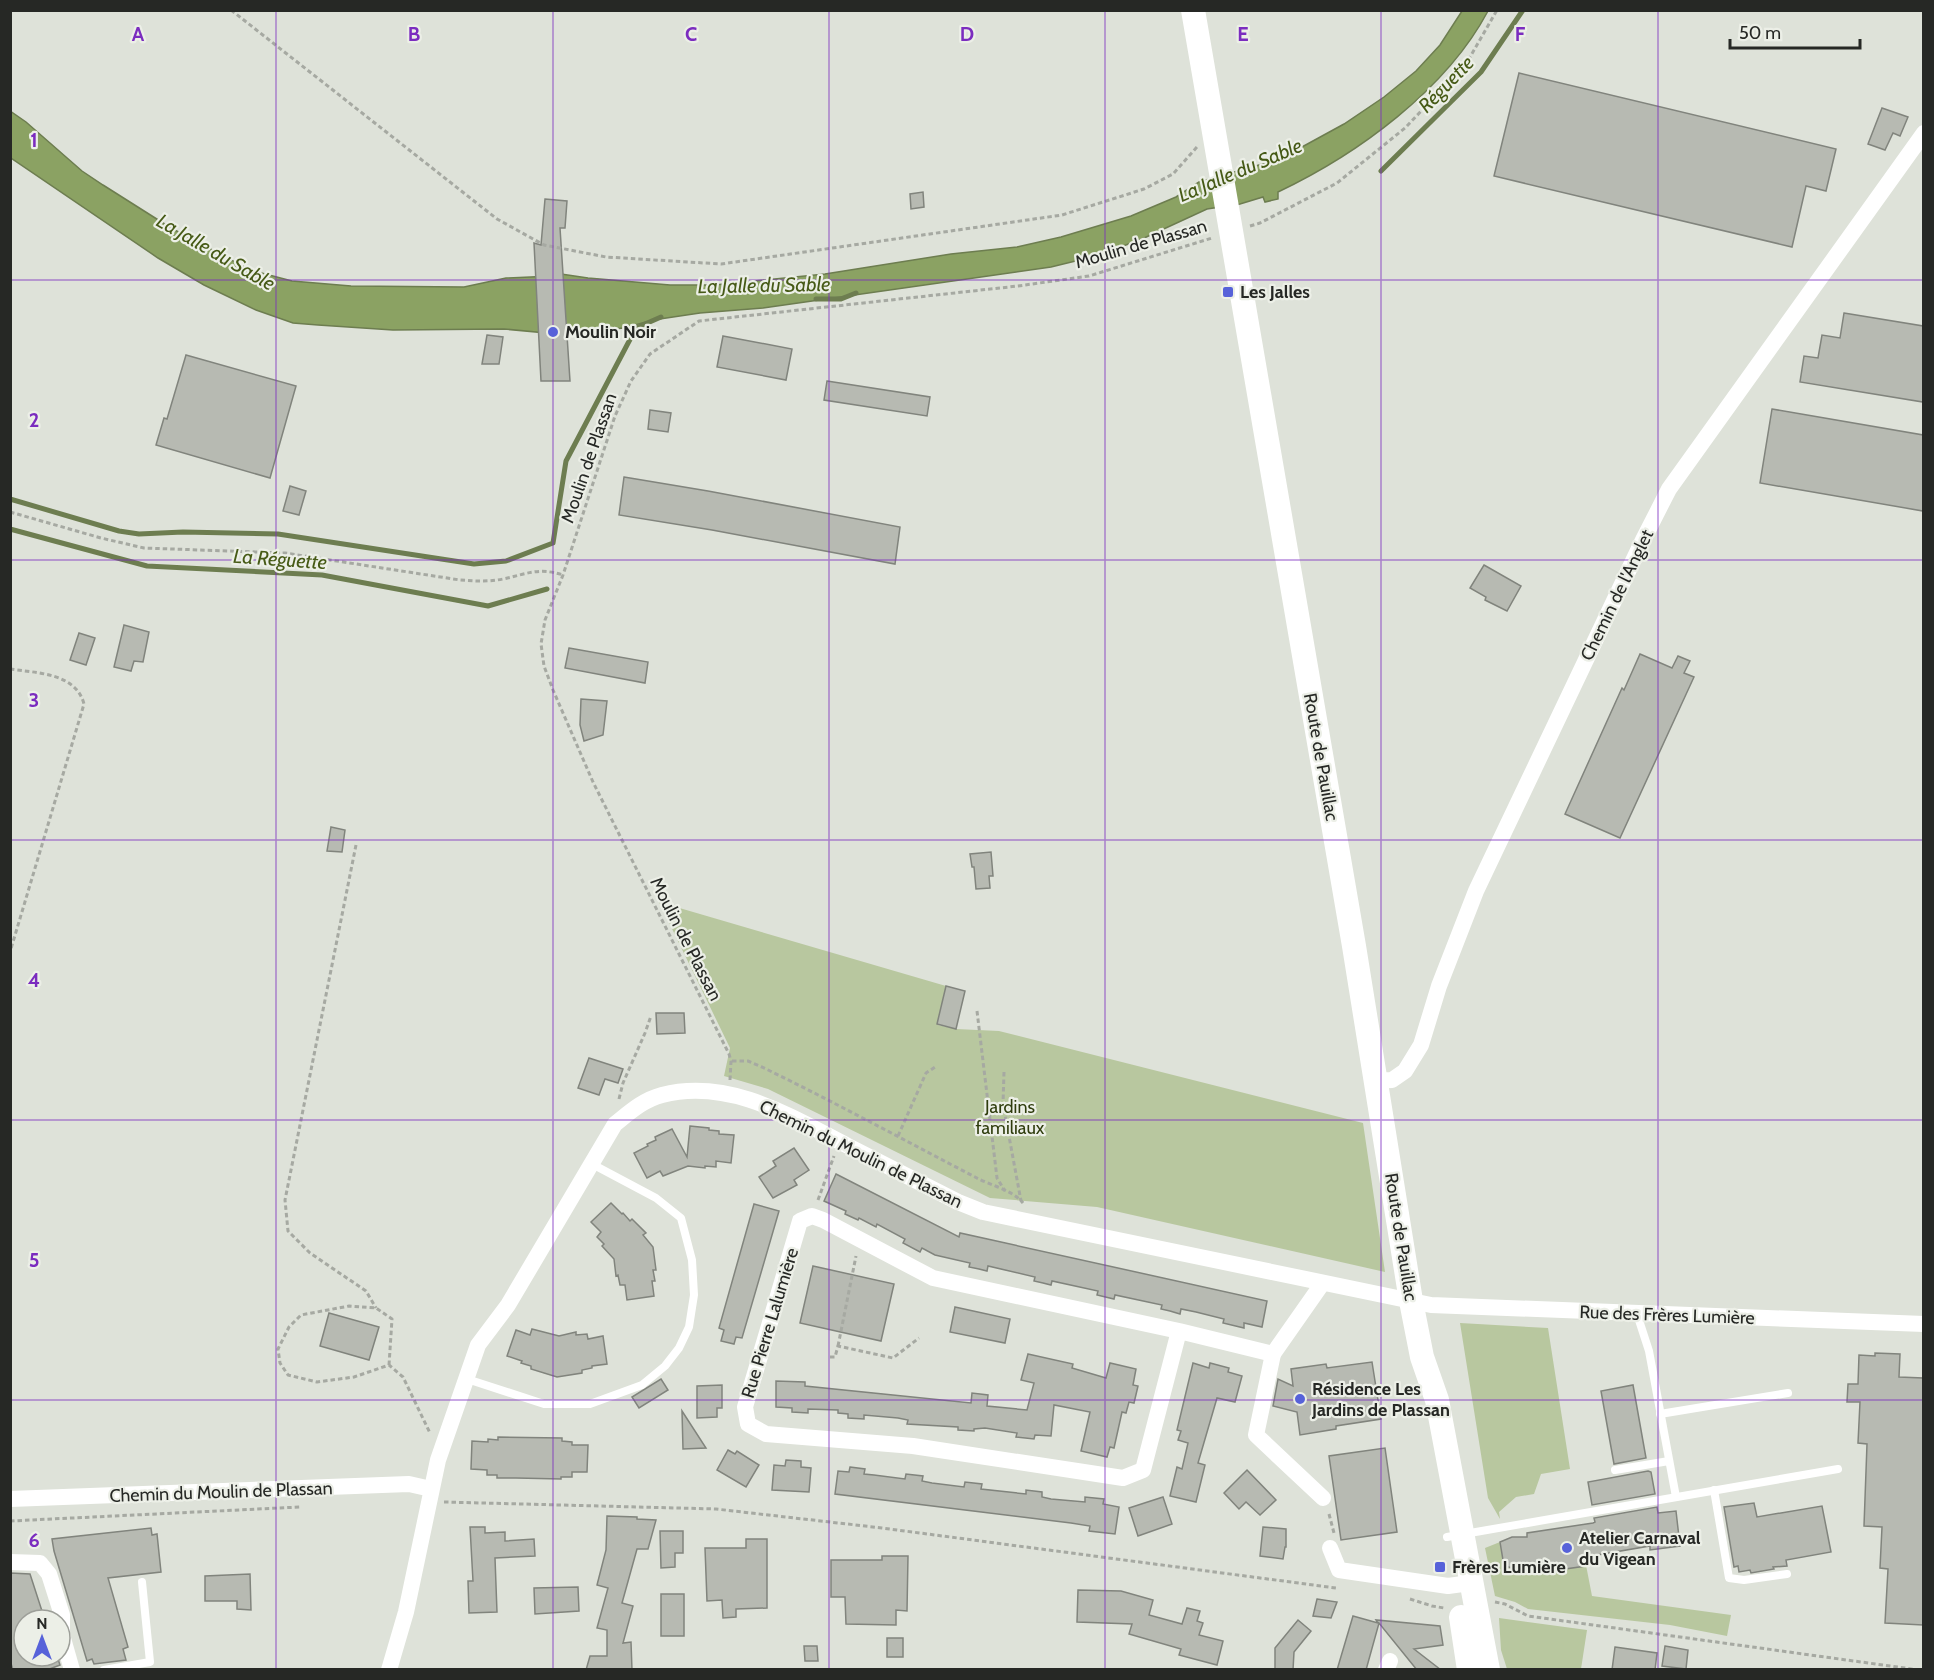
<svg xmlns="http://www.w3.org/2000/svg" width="1934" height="1680" font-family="Cabin,sans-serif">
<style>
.green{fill:#b8c79f}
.water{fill:#8ba263;stroke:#6d7d50;stroke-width:1.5}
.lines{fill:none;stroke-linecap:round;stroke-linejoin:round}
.stream{stroke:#6d7d50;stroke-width:5}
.building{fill:#b7bab2;stroke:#81847d;stroke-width:1.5}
.path{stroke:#a6a9a2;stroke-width:3;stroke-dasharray:4.5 3;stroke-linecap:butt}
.service{stroke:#fff;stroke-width:8}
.minor{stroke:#fff;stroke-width:16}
.secondary{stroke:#fff;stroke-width:24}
.grid{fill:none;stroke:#7b2cbf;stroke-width:1.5;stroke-opacity:0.55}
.poi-dot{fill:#5762d9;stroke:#ecefe7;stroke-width:2}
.labels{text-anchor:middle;stroke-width:4.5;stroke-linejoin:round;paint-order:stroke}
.street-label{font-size:18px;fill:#262825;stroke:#ecefe7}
.poi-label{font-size:18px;font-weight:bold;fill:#262825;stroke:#ecefe7;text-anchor:start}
.park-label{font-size:18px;fill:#2e3c0c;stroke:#ecefe7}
.water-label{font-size:20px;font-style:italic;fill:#465a16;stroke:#ecefe7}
.grid-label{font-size:20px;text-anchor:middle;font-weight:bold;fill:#7b2cbf;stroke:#ecefe7;stroke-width:4.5;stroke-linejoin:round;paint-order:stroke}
</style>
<rect width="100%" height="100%" fill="#dee2d9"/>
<g class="green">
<polygon points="659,902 946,986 938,1025 956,1029 999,1031 1363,1123 1385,1272 1097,1207 990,1198 768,1089 724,1076 730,1048"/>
<polygon points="1460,1323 1548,1328 1570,1469 1541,1474 1534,1494 1516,1497 1499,1512 1500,1519 1488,1498"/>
<polygon points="1500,1542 1504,1566 1540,1574 1541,1570 1554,1568 1555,1571 1586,1565 1592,1596 1731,1615 1727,1636 1670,1625 1528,1609 1515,1602 1495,1596 1485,1548"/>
<polygon points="1499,1618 1587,1630 1581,1669 1507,1669 1501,1650"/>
</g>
<path class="water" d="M1462 11H1488C1446 90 1358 154 1278 192V199L1265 202 1263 197 1240 204 1207 209 1142 239 1096 256 1051 267 763 308 700 313 653 320 624 328 557 334 504 329 393 330 318 325 293 323 256 310 204 285 158 258 11 158 10 111 26 122 82 171 103 185 171 228 250 270 292 281 351 286 464 287 506 278 553 276 561 274 588 278 670 285H714L825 274 951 254 1017 247 1061 237 1131 216 1176 197 1199 182 1280 159 1344 124 1384 97 1416 71 1440 45Z"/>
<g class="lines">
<g class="stream">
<polyline points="1381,171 1481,72 1523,10"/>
<polyline points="816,299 841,299 856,293"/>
<polyline points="10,499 119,531 139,534 183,532 278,534 474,564 506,561 553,543 566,461 636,328 661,317"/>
<polyline points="10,529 147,566 322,575 488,606 547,589"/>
</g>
</g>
<g class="building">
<polygon points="1519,73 1836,149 1826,191 1806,186 1792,247 1494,176"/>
<polygon points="1882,108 1908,117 1900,136 1893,133 1885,150 1868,144"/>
<polygon points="923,192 924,207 911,209 910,194"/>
<polygon points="545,199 567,201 565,228 560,228 570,381 541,381 534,243 541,245"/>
<polygon points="1844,313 1923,326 1923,402 1800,382 1804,356 1818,358 1822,335 1840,338"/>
<polygon points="487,335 503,337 499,364 482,364"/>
<polygon points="723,336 792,349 786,380 717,367"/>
<polygon points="186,355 296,386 270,478 156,445 164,418 167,419"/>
<polygon points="827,381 930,397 927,416 824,400"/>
<polygon points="1772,409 1923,435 1923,511 1760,483"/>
<polygon points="650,410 671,413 668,432 648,429"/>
<polygon points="624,477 708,491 900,527 895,564 712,530 619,515"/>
<polygon points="290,486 306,491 299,515 283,511"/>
<polygon points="1484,565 1521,586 1507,611 1485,600 1486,597 1470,588"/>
<polygon points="124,625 149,632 143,662 134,661 131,671 114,667"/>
<polygon points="79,633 95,638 86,665 70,660"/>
<polygon points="569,648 648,662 645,683 565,668"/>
<polygon points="1640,654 1672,668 1678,656 1690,661 1684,673 1694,677 1620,838 1565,814 1622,688 1624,690"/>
<polygon points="581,699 607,701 603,735 584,741 580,725"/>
<polygon points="331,827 345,830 342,852 327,851"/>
<polygon points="991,852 993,876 989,876 990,888 976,889 974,867 972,867 970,854"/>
<polygon points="946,986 965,991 956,1029 937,1024"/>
<polygon points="656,1013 684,1013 685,1033 657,1034"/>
<polygon points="589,1058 623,1069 618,1083 605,1079 599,1095 578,1088"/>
<polygon points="690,1126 709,1128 709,1130 719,1131 719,1134 734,1135 731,1163 716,1161 716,1167 705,1166 705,1168 688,1166 663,1176 660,1171 647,1178 634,1153 648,1146 647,1144 656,1140 655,1137 672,1129 687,1157"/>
<polygon points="794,1148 809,1170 794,1180 797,1185 773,1198 759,1177 776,1166 773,1161"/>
<polygon points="836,1174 959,1237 960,1233 1267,1301 1262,1327 1244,1323 1244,1328 1223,1323 1224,1319 1196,1312 1181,1309 1180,1314 1170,1311 1161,1309 1162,1305 1115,1295 1114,1299 1097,1295 1098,1291 1052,1281 1051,1285 1043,1283 1034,1281 1035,1277 988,1266 987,1271 979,1269 969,1267 970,1263 935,1255 922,1248 920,1252 903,1243 905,1239 877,1224 876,1227 859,1218 858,1220 845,1214 846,1211 824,1201"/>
<polygon points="611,1203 622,1214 623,1213 630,1221 632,1219 646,1233 643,1235 653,1247 656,1270 653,1270 655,1281 652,1281 654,1296 627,1300 625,1285 620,1285 618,1275 616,1276 614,1259 602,1246 604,1244 597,1237 601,1232 591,1222"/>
<polygon points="754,1204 779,1211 742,1338 736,1337 734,1344 721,1341 724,1330 719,1328"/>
<polygon points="813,1266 894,1284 881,1341 800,1323"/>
<polygon points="955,1307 1010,1319 1005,1343 950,1332"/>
<polygon points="329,1313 379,1327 369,1360 320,1346"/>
<polygon points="532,1329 559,1336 576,1332 576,1335 587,1334 588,1339 603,1336 607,1364 592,1366 592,1368 582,1370 582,1373 557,1377 531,1369 531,1366 521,1363 522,1361 507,1356 516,1330 530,1335"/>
<polygon points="1875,1353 1900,1354 1899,1377 1923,1378 1923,1625 1885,1623 1888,1569 1880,1568 1882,1527 1864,1526 1867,1444 1858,1443 1860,1402 1847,1402 1848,1384 1858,1384 1859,1355 1875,1356"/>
<polygon points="1028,1354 1073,1364 1072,1368 1106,1378 1110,1363 1136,1369 1133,1385 1138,1386 1134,1403 1129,1402 1126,1413 1122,1412 1114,1448 1110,1447 1107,1457 1081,1451 1090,1412 1054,1405 1051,1436 1035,1435 1034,1439 1016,1437 1017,1433 985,1428 974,1429 974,1431 958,1430 958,1427 907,1424 908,1420 898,1418 864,1415 864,1419 848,1418 848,1414 838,1413 838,1410 808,1409 808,1413 792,1412 792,1408 776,1407 776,1381 805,1382 805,1386 971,1403 972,1393 988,1395 987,1406 1027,1410 1034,1383 1021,1380"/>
<polygon points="1372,1362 1381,1419 1336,1426 1336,1429 1300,1435 1297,1412 1273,1406 1278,1379 1293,1386 1291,1369 1326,1364 1327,1368"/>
<polygon points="1193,1363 1209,1368 1210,1363 1229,1368 1228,1372 1242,1376 1235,1402 1217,1398 1198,1463 1205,1465 1196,1502 1170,1496 1177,1467 1182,1469 1188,1443 1178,1440 1181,1431 1177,1430"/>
<polygon points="661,1379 668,1390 639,1408 632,1397"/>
<polygon points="722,1385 722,1408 717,1408 717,1417 697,1418 697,1386"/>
<polygon points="1633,1385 1646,1458 1614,1464 1601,1391"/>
<polygon points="682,1411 706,1448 683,1449"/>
<polygon points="498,1437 562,1438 562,1441 572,1442 572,1445 588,1445 587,1472 572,1472 572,1477 561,1477 561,1479 516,1478 497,1478 497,1475 487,1475 487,1470 471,1469 472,1441 488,1442 488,1439 498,1440"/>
<polygon points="1385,1448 1397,1532 1341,1540 1329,1456"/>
<polygon points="728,1450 735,1454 737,1451 759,1465 746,1487 717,1470"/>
<polygon points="786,1460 801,1461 801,1467 811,1468 809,1492 772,1490 774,1465 785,1466"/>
<polygon points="850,1467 865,1469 864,1474 874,1475 905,1479 906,1474 923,1476 922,1481 932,1483 964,1487 965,1482 982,1484 981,1489 1026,1494 1026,1490 1042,1492 1042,1497 1051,1499 1085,1502 1085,1497 1104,1499 1103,1504 1119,1507 1115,1534 1089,1531 1090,1526 1071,1523 835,1494 838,1471 849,1472"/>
<polygon points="1247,1470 1276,1500 1260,1515 1246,1502 1239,1509 1224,1493"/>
<polygon points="1648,1471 1651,1472 1655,1494 1592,1505 1588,1482"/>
<polygon points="1163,1497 1172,1524 1138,1536 1129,1508"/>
<polygon points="1754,1503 1757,1517 1822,1506 1831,1552 1786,1560 1787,1566 1773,1567 1774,1569 1751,1573 1750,1570 1739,1572 1738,1566 1734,1567 1724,1507"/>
<polygon points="1657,1507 1658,1513 1676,1511 1680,1546 1650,1550 1650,1546 1586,1557 1586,1566 1537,1573 1504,1566 1500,1542 1512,1537 1527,1537 1527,1533 1593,1523 1595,1522 1594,1518"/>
<polygon points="607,1516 637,1517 637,1519 656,1520 648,1549 637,1549 622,1603 633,1606 623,1643 631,1642 632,1670 586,1670 590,1656 607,1656 607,1630 597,1628 608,1588 597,1585 606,1550"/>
<polygon points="470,1527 485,1527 485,1533 505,1532 505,1541 534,1539 535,1556 495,1558 497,1612 469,1613 468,1581 473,1581"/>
<polygon points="1263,1527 1286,1529 1286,1547 1285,1547 1283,1559 1260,1556"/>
<polygon points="151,1528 152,1535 157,1534 161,1572 108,1578 128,1647 123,1649 126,1660 94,1664 92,1659 87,1661 54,1551 52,1539"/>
<polygon points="660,1531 683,1531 683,1553 675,1553 675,1567 661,1568"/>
<polygon points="746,1539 767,1539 767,1608 736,1609 736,1617 723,1618 722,1600 707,1601 705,1548 746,1548"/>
<polygon points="882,1556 908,1556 907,1611 896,1610 896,1625 846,1624 845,1597 831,1597 831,1560 882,1560"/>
<polygon points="10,1573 30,1574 42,1611 34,1614 36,1620 24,1620 24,1656 57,1656 60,1665 47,1670 13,1670 10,1660"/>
<polygon points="250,1574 251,1610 237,1609 237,1601 205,1601 205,1576"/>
<polygon points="578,1587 579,1611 535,1614 534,1588"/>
<polygon points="1078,1590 1121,1591 1153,1600 1149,1615 1182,1624 1187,1608 1200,1611 1197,1621 1203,1623 1199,1635 1223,1641 1217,1665 1179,1655 1181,1649 1129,1634 1132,1624 1077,1622"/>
<rect x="661" y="1594" width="23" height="42"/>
<polygon points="1317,1599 1337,1602 1331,1618 1313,1616"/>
<polygon points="1353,1616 1378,1623 1376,1620 1440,1626 1443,1645 1414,1649 1441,1670 1417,1670 1379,1623 1366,1670 1337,1670"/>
<polygon points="1298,1620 1311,1631 1294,1652 1293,1670 1275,1670 1275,1648"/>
<rect x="887" y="1638" width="16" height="19"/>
<polygon points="804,1646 817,1646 818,1661 805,1661"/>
<polygon points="1665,1646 1688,1650 1686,1669 1662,1666"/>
<polygon points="1615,1647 1657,1653 1655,1670 1612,1670"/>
</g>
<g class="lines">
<g class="path">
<polyline points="231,10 497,219 544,245 606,257 721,264 1062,215 1144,189 1173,174 1197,147"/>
<polyline points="1250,226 1260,223 1337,183 1405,128 1466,64 1497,10"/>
<path d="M10 512 101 538 144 548 285 553 460 580C474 581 488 582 503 579 527 574 538 567 563 575"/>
<path d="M10 669C37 673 76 673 84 704L10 952"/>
<polyline points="356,845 285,1200 288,1231 310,1253 366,1291 376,1308"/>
<polyline points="977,1011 997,1178 1005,1191"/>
<path d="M732 1061H748L762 1067C834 1102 904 1140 975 1177 989 1185 1013 1190 1023 1203"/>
<polyline points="1004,1072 1003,1104 1021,1201"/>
<polyline points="730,1080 731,1061 729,1054 593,782 553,690 544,666 541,644 545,620 563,575 615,416 631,381 650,354 699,321 1018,286 1089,276 1212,238"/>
<polyline points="619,1099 623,1083 645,1033 651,1016"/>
<polyline points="898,1136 926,1073 935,1067"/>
<polyline points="818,1200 834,1156"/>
<polyline points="838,1346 856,1256"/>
<polyline points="830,1357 835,1357 838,1346 893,1358 919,1338"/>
<polyline points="389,1365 392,1319 376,1308 349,1306 301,1315 289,1327 278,1349 280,1363 288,1375 317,1382 354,1377 389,1365 403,1377 430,1433"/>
<polyline points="444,1502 716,1509 882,1528 1336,1588"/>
<polyline points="1329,1514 1334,1533"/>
<polyline points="10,1521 300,1507"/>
<polyline points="1410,1599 1432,1606 1444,1608"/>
<polyline points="1495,1602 1505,1604 1528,1616 1919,1670"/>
</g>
<g class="service">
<polyline points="1637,1314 1649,1351 1676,1497"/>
<polyline points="467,1379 544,1404 590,1404 642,1385 665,1366 679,1348 689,1327 694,1295 692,1260 681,1218 656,1198 592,1164"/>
<polyline points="1660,1414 1788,1393"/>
<polyline points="1615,1470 1669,1461"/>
<polyline points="1714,1490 1729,1578 1744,1580 1787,1574"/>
<polyline points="1447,1537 1838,1469"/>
<polyline points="104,1670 150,1662 142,1582"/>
</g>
<g class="minor">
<polyline points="1374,1081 1392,1080 1405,1071 1421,1045 1439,986 1476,891 1643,540 1669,489 1924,133"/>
<polyline points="1179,1331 1143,1470 1123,1478 913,1446 766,1434 748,1424 745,1407 800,1221 812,1216 823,1220 933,1278 1179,1331 1273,1354 1322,1284"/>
<polyline points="1273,1354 1256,1435 1323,1498"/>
<polyline points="10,1499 409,1484 431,1489"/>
<polyline points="1330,1548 1339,1570 1448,1586 1470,1583"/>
<polyline points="10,1562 40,1563 49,1574 62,1615 62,1635 72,1670"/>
<path d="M389 1670 406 1612 438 1460 478 1345 508 1305 615 1124C630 1112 643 1100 662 1095 729 1078 790 1116 848 1146 884 1164 921 1183 958 1202L983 1212 1431 1305 1924 1324"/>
<polyline points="1386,1670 1390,1661"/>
</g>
<g class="secondary">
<polyline points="1193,10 1354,946 1411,1301 1422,1357 1437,1400 1488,1670"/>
<polyline points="1461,1617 1469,1670"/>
</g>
</g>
<path class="grid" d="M276 10V1670M553 10V1670M829 10V1670M1105 10V1670M1381 10V1670M1658 10V1670M10 280H1924M10 560H1924M10 840H1924M10 1120H1924M10 1400H1924"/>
<g class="poi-dot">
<rect x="1222" y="286" width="12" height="12" rx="3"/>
<circle cx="553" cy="332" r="6"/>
<circle cx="1300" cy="1399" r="6"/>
<circle cx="1567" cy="1548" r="6"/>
<rect x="1434" y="1561" width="12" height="12" rx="3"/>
</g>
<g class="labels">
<g class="street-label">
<text transform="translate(1141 244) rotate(-16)" y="6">Moulin de Plassan</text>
<text transform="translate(589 458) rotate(-71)" y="6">Moulin de Plassan</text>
<text transform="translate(1617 595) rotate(-64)" y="6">Chemin de l'Anglet</text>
<text transform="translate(1321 757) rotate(80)" y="6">Route de Pauillac</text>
<text transform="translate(686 939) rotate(63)" y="6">Moulin de Plassan</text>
<text transform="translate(861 1154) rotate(26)" y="6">Chemin du Moulin de Plassan</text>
<text transform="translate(1401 1237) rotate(81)" y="6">Route de Pauillac</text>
<text transform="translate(1667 1315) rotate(2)" y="6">Rue des Frères Lumière</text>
<text transform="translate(770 1323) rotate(-73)" y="6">Rue Pierre Lalumière</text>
<text transform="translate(221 1492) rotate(-2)" y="6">Chemin du Moulin de Plassan</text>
</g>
<g class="poi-label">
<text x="1240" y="298">Les Jalles</text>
<text x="565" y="338">Moulin Noir</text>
<text x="1312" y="1395">Résidence Les<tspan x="1312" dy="21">Jardins de Plassan</tspan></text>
<text x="1579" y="1544">Atelier Carnaval<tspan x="1579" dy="21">du Vigean</tspan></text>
<text x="1452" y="1573">Frères Lumière</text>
</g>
<g class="park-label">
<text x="1010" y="1113">Jardins<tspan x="1010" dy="21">familiaux</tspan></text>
</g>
<g class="water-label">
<text transform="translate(1446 84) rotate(-46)" y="7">Réguette</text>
<text transform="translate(1240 170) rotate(-23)" y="7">La Jalle du Sable</text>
<text transform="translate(216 252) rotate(30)" y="7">La Jalle du Sable</text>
<text transform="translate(764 285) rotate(-1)" y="7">La Jalle du Sable</text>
<text transform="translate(280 559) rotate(4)" y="7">La Réguette</text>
</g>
</g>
<g class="grid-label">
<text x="138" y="41">A</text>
<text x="414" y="41">B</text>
<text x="691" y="41">C</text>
<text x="967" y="41">D</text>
<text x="1243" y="41">E</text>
<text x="1520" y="41">F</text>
<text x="34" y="147">1</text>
<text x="34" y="427">2</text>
<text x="34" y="707">3</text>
<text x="34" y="987">4</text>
<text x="34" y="1267">5</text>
<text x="34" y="1547">6</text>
</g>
<rect width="1934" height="1680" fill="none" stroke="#262825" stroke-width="24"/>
<g transform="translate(42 1638)"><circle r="28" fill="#ecefe7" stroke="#9d9f99" stroke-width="1.5"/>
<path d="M0-4.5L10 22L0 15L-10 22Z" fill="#5762d9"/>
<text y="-9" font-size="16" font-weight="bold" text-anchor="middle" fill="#262825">N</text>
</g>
<path d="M1730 39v9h130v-9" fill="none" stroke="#262825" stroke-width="3"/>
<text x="1739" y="39" font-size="18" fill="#262825" stroke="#ecefe7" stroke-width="4.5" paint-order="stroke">50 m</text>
</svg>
